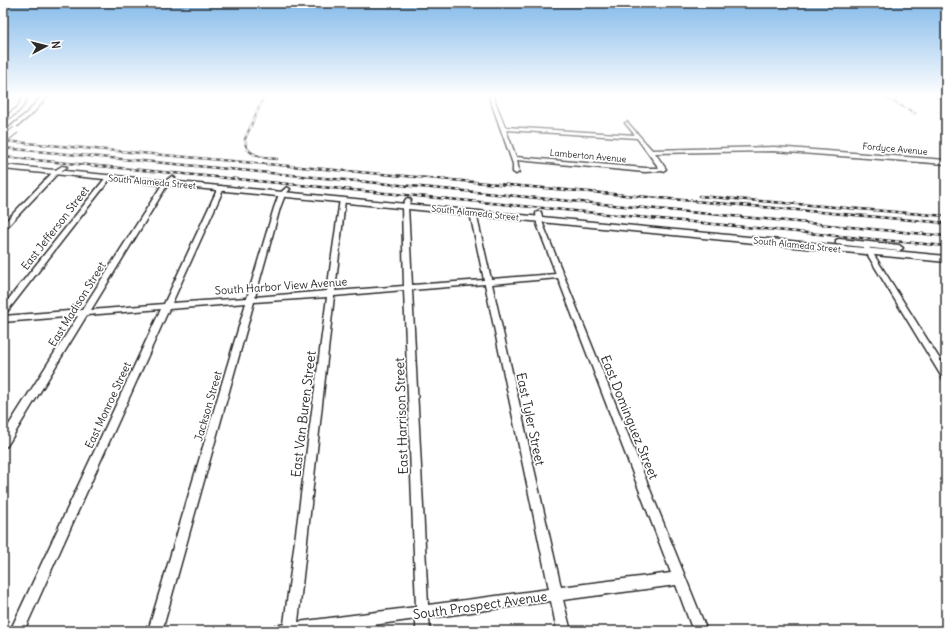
<svg xmlns="http://www.w3.org/2000/svg" width="949" height="634" font-family="Delius,sans-serif">
<style>
.lines{fill:none;stroke-linecap:round;stroke-linejoin:round}
.minor-casing{stroke:#2b2b2b;stroke-width:3}
.major-casing{stroke:#2b2b2b;stroke-width:3}
.minor{fill:#fff;fill-rule:evenodd}
.major{fill:#fff;fill-rule:evenodd}
.rail-casing{stroke:#2b2b2b;stroke-width:2.5}
.rail{stroke:#fff;stroke-width:1.5;stroke-dasharray:4;stroke-linecap:butt}
.major-bridge-casing{stroke:#2b2b2b;stroke-width:8;stroke-linecap:butt}
.major-bridge{stroke:#fff;stroke-width:6}
.labels{text-anchor:middle;stroke-width:3.5;stroke-linejoin:round;paint-order:stroke}
.far-street-label{font-size:9px;fill:#2b2b2b;stroke:#fff}
.street-label{font-size:11px;fill:#2b2b2b;stroke:#fff}
.near-street-label{font-size:13px;fill:#2b2b2b;stroke:#fff}
</style>
<rect width="100%" height="100%" fill="#fff"/>
<filter id="ink" filterUnits="userSpaceOnUse"><feTurbulence type="fractalNoise" baseFrequency=".025" numOctaves="2"/><feDisplacementMap in="SourceGraphic" scale="8" xChannelSelector="R" yChannelSelector="G"/><feConvolveMatrix kernelMatrix="1 2 1 2 8 2 1 2 1" color-interpolation-filters="sRGB"/></filter>
<g filter="url(#ink)">
<g class="lines">
<g class="minor-casing">
<g id="minor">
<path d="M22 96H26C27 107 13 117 3 121V118C11 112 22 107 22 96Z"/>
<path d="M489 96H493L505 127 635 135 625 123 627 122 652 150 774 147 946 160V164L774 151 655 153 666 169 663 171 645 172 517 160 519 172 516 174 513 172V164ZM506 130 637 138 659 168H645L516 157Z"/>
<polygon points="62,166 67,167 58,173 5,229 3,230 3,224 54,171"/>
<polygon points="109,175 111,176 111,178 6,313 3,314 3,306 107,176"/>
<path d="M172 176 175 178 168 184 91 310 164 304 218 188 221 186 224 188 172 303 247 298 274 208 279 194 287 187 290 189 285 195 280 208 255 297 327 291 340 199 342 198 345 200 335 291 404 286 402 206 406 199 408 198 411 200 408 206 412 285 484 280 470 213 473 211 476 213 491 279 556 274 537 224 536 213 537 212H541L543 224 707 631H693L676 585 563 600 571 631H557L551 601 429 618 430 631H416V619L330 631H274L276 626 284 624 327 297 254 302 162 631H148L246 303 169 309 24 631H10L161 309 87 315 7 446 3 447V434L78 316 3 322V316L82 310 163 183ZM558 278 671 573 561 587 492 284ZM485 284 549 589 428 605 412 290ZM404 290 416 607 298 622 334 296Z"/>
<polygon points="864,242 867,244 946,369 946,380 943,379 861,244"/>
</g>
</g>
<g class="major-casing">
<g id="major">
<polygon points="42,96 48,96 32,114 3,138 3,133 28,112"/>
<polygon points="936,96 946,97 946,101 937,97"/>
<polygon points="3,165 946,256 946,262 3,169"/>
<polygon points="839,239 899,245 903,248 899,251 836,244 836,240"/>
</g>
</g>
<use href="#minor" class="minor"/>
<use href="#major" class="major"/>
<g class="rail-casing">
<g id="rail">
<path d="M264 96 245 139C244 156 264 158 277 159"/>
<polyline points="883,96 915,113"/>
<polyline points="3,141 946,223"/>
<polyline points="3,148 946,236"/>
<polyline points="3,157 946,246"/>
<polyline points="699,196 946,216"/>
</g>
</g>
<use href="#rail" class="rail"/>
<g class="major-bridge-casing">
<polyline id="major-bridge" points="3,140 16,130"/>
</g>
<use href="#major-bridge" class="major-bridge"/>
</g>
</g>
<linearGradient id="sky" x2="0" y2="1"><stop stop-color="#84baea"/><stop offset="0.52" stop-color="#fff"/><stop offset="1" stop-color="#fff" stop-opacity="0"/></linearGradient>
<rect width="949" height="184" fill="url(#sky)"/>
<g class="labels">
<g class="far-street-label">
<text transform="translate(895 149) rotate(5)" y="3">Fordyce Avenue</text>
<text transform="translate(588 156) rotate(5)" y="3">Lamberton Avenue</text>
<text transform="translate(152 182) rotate(5)" y="3">South Alameda Street</text>
<text transform="translate(475 213) rotate(6)" y="3">South Alameda Street</text>
<text transform="translate(797 245) rotate(6)" y="3">South Alameda Street</text>
</g>
<g class="street-label">
<text transform="translate(55 228) rotate(-52)" y="4">East Jefferson Street</text>
<text transform="translate(281 286) rotate(-4)" y="4">South Harbor View Avenue</text>
<text transform="translate(77 304) rotate(-58)" y="4">East Madison Street</text>
<text transform="translate(108 405) rotate(-65)" y="4">East Monroe Street</text>
<text transform="translate(208 406) rotate(-74)" y="4">Jackson Street</text>
</g>
<g class="near-street-label">
<text transform="translate(303 414) rotate(-83)" y="5">East Van Buren Street</text>
<text transform="translate(401 416) rotate(-92)" y="5">East Harrison Street</text>
<text transform="translate(630 417) rotate(68)" y="5">East Dominguez Street</text>
<text transform="translate(531 419) rotate(78)" y="5">East Tyler Street</text>
<text transform="translate(480 605) rotate(-8)" y="5">South Prospect Avenue</text>
</g>
</g>
<rect width="949" height="634" fill="none" stroke="#fff" stroke-width="16"/>
<rect x="8" y="8" width="933" height="618" fill="none" stroke="#2b2b2b" stroke-width="1.5" filter="url(#ink)"/>
<g transform="translate(46 46) rotate(83)" stroke="#ffffff" stroke-width="3" paint-order="stroke">
<path d="M0-3L7 15L0 10L-7 15Z" fill="#2b2b2b"/>
<text y="-6" font-size="11" font-weight="bold" text-anchor="middle" fill="#2b2b2b">N</text>
</g>
</svg>
